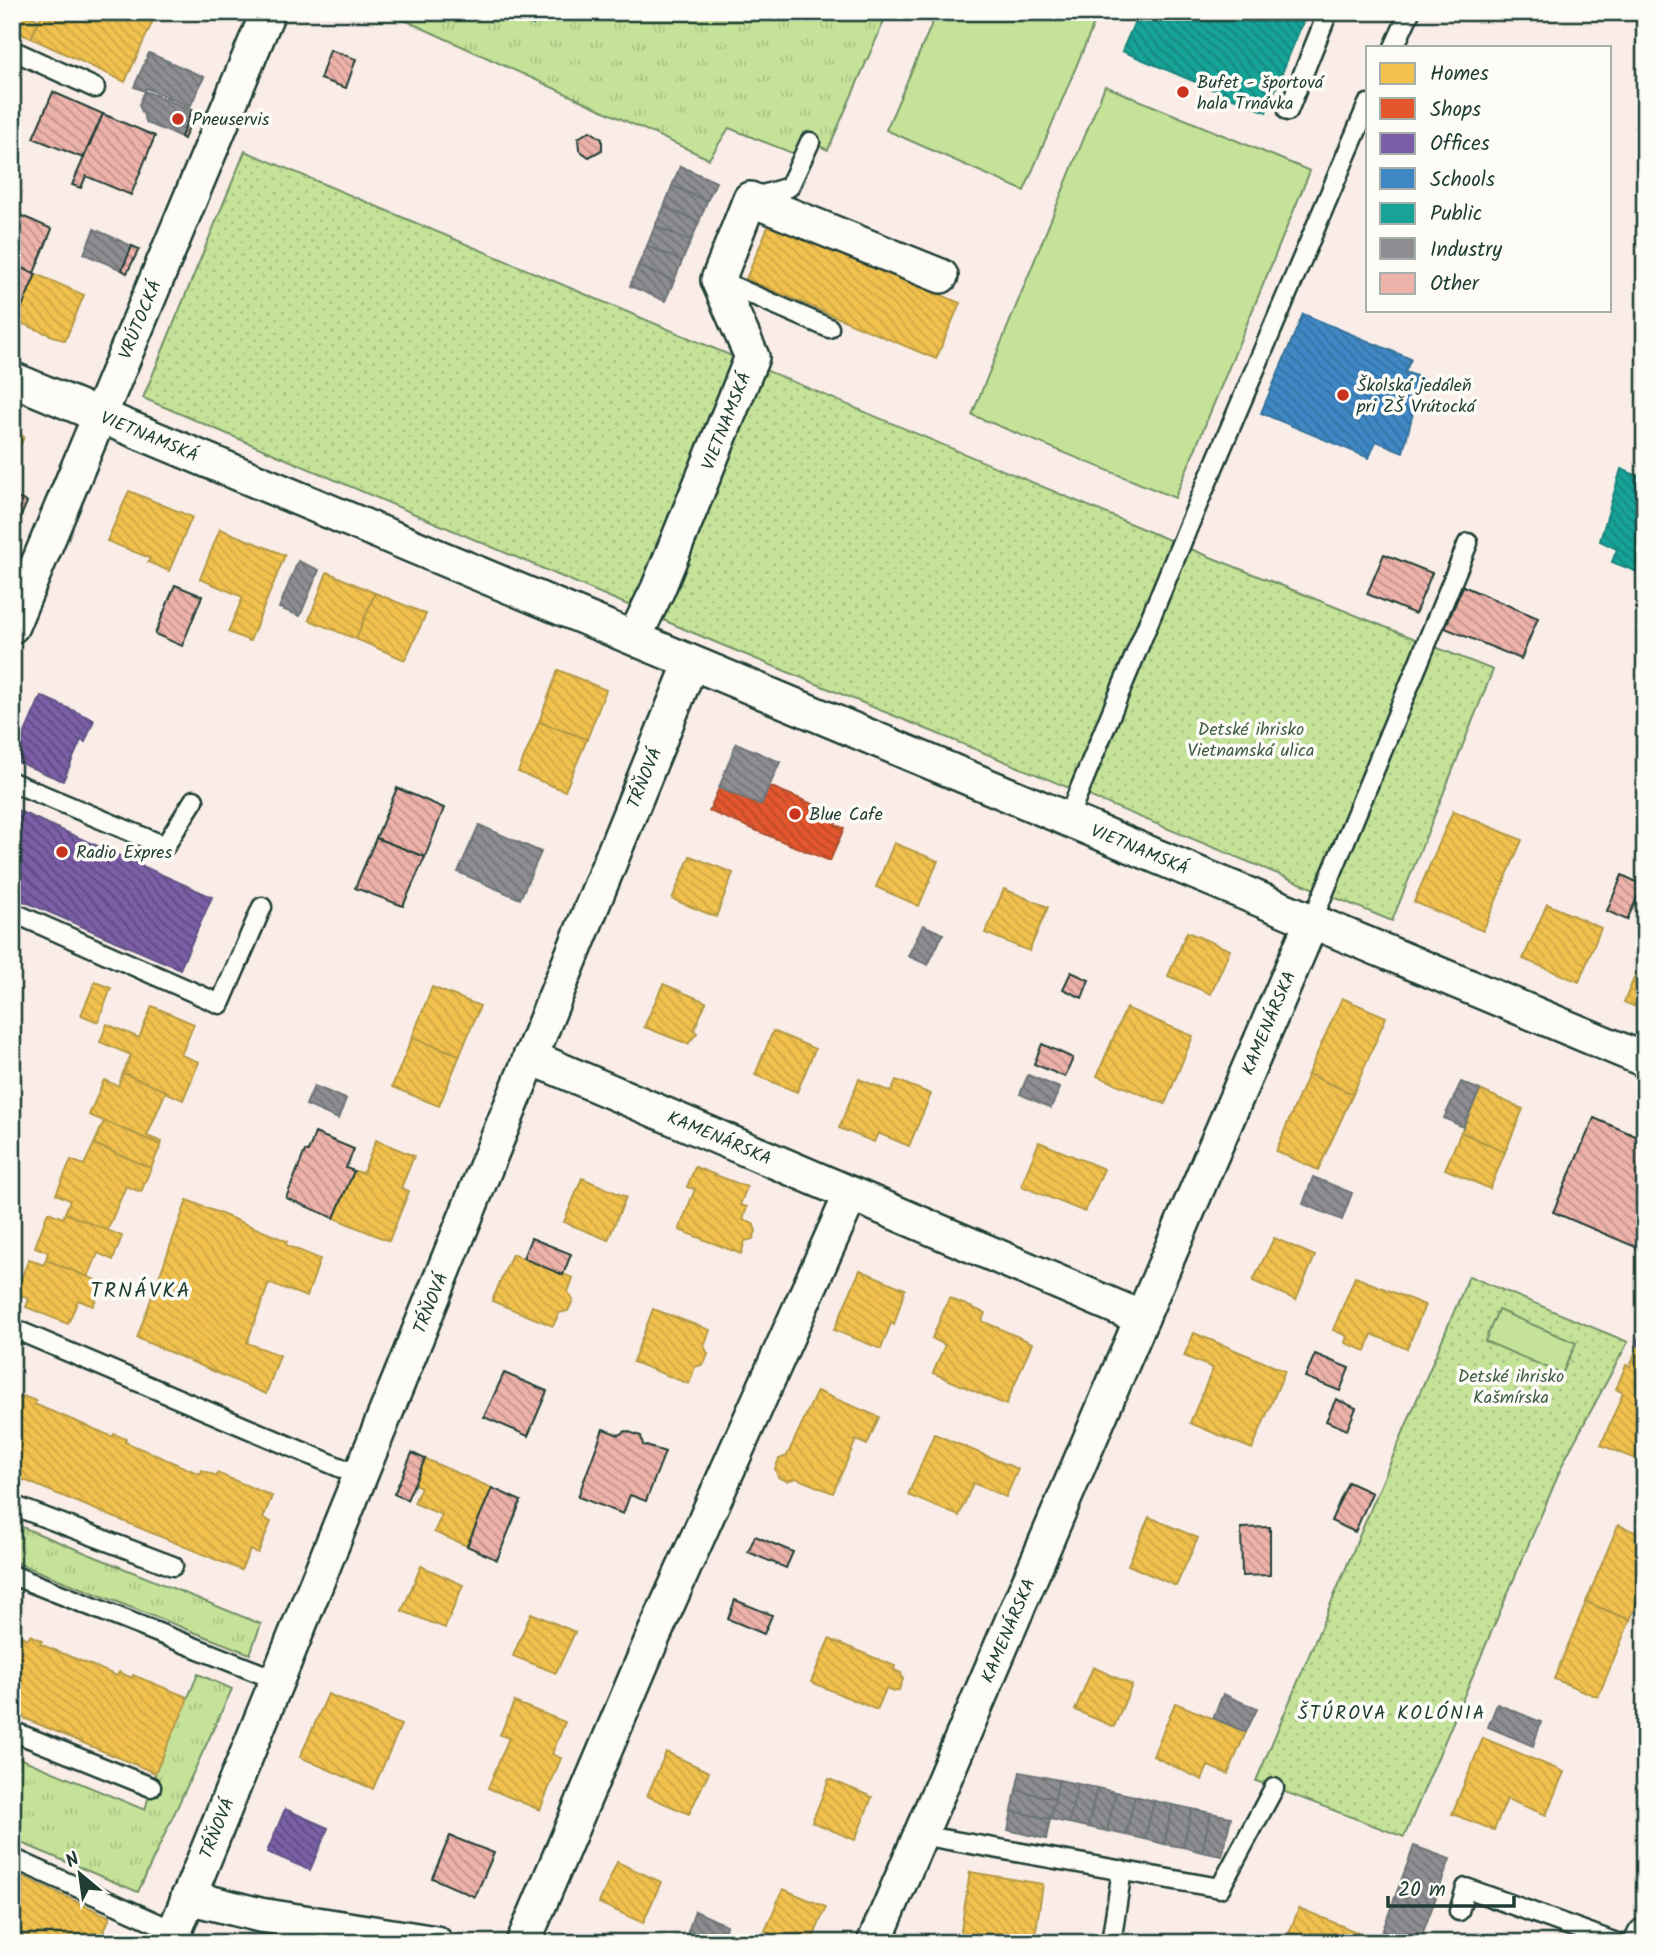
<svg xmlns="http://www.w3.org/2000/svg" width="1657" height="1955" font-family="Kalam,sans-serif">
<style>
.grass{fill:url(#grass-tufts);stroke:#729066;stroke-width:2}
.park{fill:url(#park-dots);stroke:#729066;stroke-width:2}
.pitch{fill:#c5e299;stroke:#729066;stroke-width:2}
.homes{fill:url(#homes-back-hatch);stroke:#b39946;stroke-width:2}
.shops{fill:url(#shops-back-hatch);stroke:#a94f30;stroke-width:2}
.offices{fill:url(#offices-back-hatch);stroke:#5f5484;stroke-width:2}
.schools{fill:url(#schools-back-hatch);stroke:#35729a;stroke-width:2}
.public{fill:url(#public-back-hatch);stroke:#19847a;stroke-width:2}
.industry{fill:url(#industry-back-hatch);stroke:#6c7576;stroke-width:2}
.building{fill:url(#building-back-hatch);stroke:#1f3d34;stroke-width:2}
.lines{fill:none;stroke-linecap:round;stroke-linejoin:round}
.lane-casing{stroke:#1f3d34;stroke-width:23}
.street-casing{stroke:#1f3d34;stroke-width:38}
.lane{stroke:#fdfcf7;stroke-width:18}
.street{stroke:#fdfcf7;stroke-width:33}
.poi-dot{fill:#c8321e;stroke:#fdfcf7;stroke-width:2.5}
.labels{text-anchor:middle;stroke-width:7;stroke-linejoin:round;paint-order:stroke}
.poi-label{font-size:18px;fill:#1f3d34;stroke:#fdfcf7;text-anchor:start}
.street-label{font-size:18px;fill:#1f3d34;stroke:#fdfcf7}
.park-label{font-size:18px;fill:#405e48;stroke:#fdfcf7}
.neighbourhood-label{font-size:19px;letter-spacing:2px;fill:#1f3d34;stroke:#fdfcf7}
.quarter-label{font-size:21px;letter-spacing:2px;fill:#1f3d34;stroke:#fdfcf7}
</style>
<defs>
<pattern id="grass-tufts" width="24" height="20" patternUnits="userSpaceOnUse" patternTransform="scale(1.75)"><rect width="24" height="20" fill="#c5e299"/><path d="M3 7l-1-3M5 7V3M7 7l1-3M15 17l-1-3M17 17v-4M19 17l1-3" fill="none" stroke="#a9c384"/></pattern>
<pattern id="park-dots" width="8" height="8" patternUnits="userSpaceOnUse" patternTransform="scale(1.75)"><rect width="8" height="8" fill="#c5e299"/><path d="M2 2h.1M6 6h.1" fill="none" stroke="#a9c384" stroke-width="1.8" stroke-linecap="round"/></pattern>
<pattern id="homes-back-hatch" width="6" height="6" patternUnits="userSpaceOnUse" patternTransform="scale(1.75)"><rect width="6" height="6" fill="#f2c14e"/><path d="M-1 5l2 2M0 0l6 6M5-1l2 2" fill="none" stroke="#cfa745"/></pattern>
<pattern id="shops-back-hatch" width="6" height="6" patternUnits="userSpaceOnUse" patternTransform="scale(1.75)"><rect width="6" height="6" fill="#e4572e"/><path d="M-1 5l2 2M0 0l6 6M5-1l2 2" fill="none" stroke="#b84928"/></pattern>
<pattern id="offices-back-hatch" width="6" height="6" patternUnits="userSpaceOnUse" patternTransform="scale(1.75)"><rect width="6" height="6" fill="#7b5ea7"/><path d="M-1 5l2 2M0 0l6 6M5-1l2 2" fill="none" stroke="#5e4b81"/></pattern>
<pattern id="schools-back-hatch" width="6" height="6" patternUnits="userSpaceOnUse" patternTransform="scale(1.75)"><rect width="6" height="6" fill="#3f88c5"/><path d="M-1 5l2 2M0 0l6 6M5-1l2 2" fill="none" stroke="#3470a1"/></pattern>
<pattern id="public-back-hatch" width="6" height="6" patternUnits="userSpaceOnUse" patternTransform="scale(1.75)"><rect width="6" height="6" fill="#17a398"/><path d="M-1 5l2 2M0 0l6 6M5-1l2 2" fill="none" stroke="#14867d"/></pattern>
<pattern id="industry-back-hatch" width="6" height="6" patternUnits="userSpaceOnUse" patternTransform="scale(1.75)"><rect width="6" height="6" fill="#8d8d92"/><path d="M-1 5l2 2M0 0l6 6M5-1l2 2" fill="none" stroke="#737478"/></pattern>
<pattern id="building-back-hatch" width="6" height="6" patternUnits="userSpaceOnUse" patternTransform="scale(1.75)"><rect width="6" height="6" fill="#edb2aa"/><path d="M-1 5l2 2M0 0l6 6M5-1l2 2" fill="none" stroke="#bf928b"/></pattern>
</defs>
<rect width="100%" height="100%" fill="#faede8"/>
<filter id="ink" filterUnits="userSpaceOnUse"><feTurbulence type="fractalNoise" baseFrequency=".0143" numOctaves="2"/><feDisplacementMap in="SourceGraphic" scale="14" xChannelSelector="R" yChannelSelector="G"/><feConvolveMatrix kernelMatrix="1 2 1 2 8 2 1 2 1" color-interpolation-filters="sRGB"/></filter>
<g filter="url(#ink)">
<g class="grass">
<polygon points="387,12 888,12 828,150 810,142 792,153 729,128 709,159"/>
<polygon points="12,1523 261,1624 250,1654 12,1561"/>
<polygon points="198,1674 232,1689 138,1892 12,1839 12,1755 145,1810 155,1773"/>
</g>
<g class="park">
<polygon points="245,151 1193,550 1493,670 1392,921 710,640 143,398"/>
<polygon points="1469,1276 1628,1342 1565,1459 1404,1837 1256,1781"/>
</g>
<g class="pitch">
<polygon points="937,12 1099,12 1024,191 886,130"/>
<polygon points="1105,86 1310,171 1175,498 972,415"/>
<polygon points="1498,1310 1576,1343 1562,1374 1485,1341"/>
</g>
<g class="homes">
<polygon points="12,12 35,12 32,17 39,20 31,38 12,30"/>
<polygon points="43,12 157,12 125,82 31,38"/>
<polygon points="770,222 960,303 936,359 746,279"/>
<polygon points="36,274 84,295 65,341 16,321"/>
<polygon points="12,431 24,437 12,464"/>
<polygon points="129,491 192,517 169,571 148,562 150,558 107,541"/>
<polygon points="220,529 285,555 250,641 228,632 243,597 200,579"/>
<polygon points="327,572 375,593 356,639 309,620"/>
<polygon points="375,593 426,614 405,660 356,639"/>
<polygon points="558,670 606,690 587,739 539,722"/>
<polygon points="539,722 587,739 565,791 518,772"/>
<polygon points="1453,811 1522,840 1483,931 1414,902"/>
<polygon points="894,843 938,861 919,906 876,887"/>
<polygon points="690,856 733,873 716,917 672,899"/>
<polygon points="1004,889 1048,907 1029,951 985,933"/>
<polygon points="1547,904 1601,928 1579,982 1523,959"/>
<polygon points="1187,932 1230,950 1211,994 1168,976"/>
<polygon points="1645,952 1645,1011 1624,1002"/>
<polygon points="95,982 111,988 98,1022 81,1015"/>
<polygon points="663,984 706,1002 694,1030 697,1033 688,1044 644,1027"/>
<polygon points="432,987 480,1006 460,1055 412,1038"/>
<polygon points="1342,998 1386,1017 1353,1094 1308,1074"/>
<polygon points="152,1006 194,1024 181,1055 199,1062 183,1100 123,1073 131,1055 100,1042 107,1024 139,1038"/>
<polygon points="1126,1008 1193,1036 1165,1104 1097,1076"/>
<polygon points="773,1031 815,1049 797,1092 755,1075"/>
<polygon points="412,1038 460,1055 439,1106 392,1087"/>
<polygon points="123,1073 166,1091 147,1136 162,1142 161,1145 89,1115 104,1080 118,1086"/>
<polygon points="1308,1074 1353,1094 1318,1170 1276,1151"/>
<polygon points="859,1079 891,1092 896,1080 931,1094 909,1146 878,1133 874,1142 839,1128"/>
<polygon points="1480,1090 1523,1109 1505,1152 1461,1132"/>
<polygon points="104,1121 161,1145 151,1168 94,1144"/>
<polygon points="1461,1132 1505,1152 1490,1189 1445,1169"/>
<polygon points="376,1140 414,1156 401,1188 409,1191 389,1241 334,1218 354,1171 363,1173"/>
<polygon points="1039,1142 1104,1169 1085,1212 1021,1186"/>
<polygon points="94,1144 151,1168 141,1192 126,1186 107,1231 65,1213 70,1200 56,1194 71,1160 84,1165"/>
<polygon points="695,1167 747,1187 740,1205 747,1207 743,1220 753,1223 756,1231 753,1239 745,1241 741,1254 679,1230 695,1189 687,1187"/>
<polygon points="582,1178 626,1197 608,1240 564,1222"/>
<polygon points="187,1200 287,1241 286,1245 320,1259 307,1297 269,1283 247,1343 280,1355 266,1394 137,1338"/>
<polygon points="48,1212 63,1218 65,1213 122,1236 113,1260 98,1253 88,1277 46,1260 48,1252 35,1247"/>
<polygon points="1274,1238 1315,1256 1296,1300 1253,1281"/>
<polygon points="512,1254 573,1278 568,1292 573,1300 568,1311 559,1313 553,1326 492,1301"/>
<polygon points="29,1259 43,1265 46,1260 103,1283 93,1306 78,1300 68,1324 26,1307 29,1299 15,1293"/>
<polygon points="860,1270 905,1289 894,1325 891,1323 881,1349 834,1330"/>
<polygon points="1355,1277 1425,1305 1407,1349 1372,1334 1366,1351 1345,1343 1347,1336 1333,1330"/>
<polygon points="949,1298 985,1313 982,1321 1032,1343 1006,1405 933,1373 945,1345 932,1338"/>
<polygon points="653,1309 710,1330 704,1346 708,1354 704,1364 695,1367 689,1384 633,1362"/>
<polygon points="1194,1333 1285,1371 1252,1449 1190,1423 1213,1368 1184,1356"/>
<polygon points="1638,1345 1645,1348 1645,1463 1601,1445 1623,1393 1616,1389 1626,1365 1630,1366"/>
<polygon points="817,1391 879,1417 867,1445 856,1440 833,1493 796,1478 787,1481 778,1477 775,1469 779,1459 787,1456"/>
<polygon points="12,1395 22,1399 23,1396 36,1401 34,1404 113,1437 114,1434 126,1439 125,1442 200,1474 202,1470 216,1476 217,1473 272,1496 263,1518 271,1522 258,1553 250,1550 241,1570 12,1475"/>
<polygon points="934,1434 1018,1469 1006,1497 973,1483 959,1516 908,1495"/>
<polygon points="425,1459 492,1488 467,1546 434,1532 442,1515 414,1503 421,1487 414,1484"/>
<polygon points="1149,1517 1198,1538 1176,1586 1128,1565"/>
<polygon points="1618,1525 1645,1536 1645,1585 1630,1620 1586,1602"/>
<polygon points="421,1566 463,1585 445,1628 402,1611"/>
<polygon points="1586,1602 1630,1620 1598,1697 1554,1679"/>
<polygon points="531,1613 575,1632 556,1673 513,1656"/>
<polygon points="12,1632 28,1639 30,1635 42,1641 40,1644 117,1676 119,1672 132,1678 133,1675 187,1697 186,1705 155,1773 12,1713"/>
<polygon points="829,1639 895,1666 894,1670 901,1673 903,1679 899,1690 893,1692 886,1689 877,1710 811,1682"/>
<polygon points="1093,1667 1132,1685 1114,1727 1075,1710"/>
<polygon points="328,1694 401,1725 373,1789 300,1757"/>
<polygon points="514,1702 565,1722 552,1754 561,1758 540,1810 488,1788 509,1738 500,1735"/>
<polygon points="1175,1703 1246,1732 1228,1774 1208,1766 1202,1780 1153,1756"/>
<polygon points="1483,1738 1564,1772 1546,1815 1507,1799 1494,1830 1452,1814"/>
<polygon points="666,1752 709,1772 689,1814 647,1796"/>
<polygon points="829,1779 872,1797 855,1840 812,1822"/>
<polygon points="617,1862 661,1882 643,1923 599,1903"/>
<polygon points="12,1872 110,1917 99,1943 12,1943"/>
<polygon points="970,1872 1043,1884 1034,1943 959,1943"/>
<polygon points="783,1889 826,1907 811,1943 792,1943 765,1931"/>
<polygon points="1299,1908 1359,1933 1356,1943 1285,1943"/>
<polygon points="1471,1935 1489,1943 1467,1943"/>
</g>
<polygon class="shops" points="769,786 839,815 835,825 844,828 830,861 709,811 719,788 761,805"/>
<g class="offices">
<polygon points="41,696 94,720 85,742 81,740 63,781 13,760"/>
<polygon points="12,808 212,897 180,969 12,896"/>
<polygon points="1645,1323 1645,1348 1636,1344"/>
<polygon points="285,1809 328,1828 310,1870 267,1852"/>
</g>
<g class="schools">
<polygon points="502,12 539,12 533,25"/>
<polygon points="1303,314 1411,359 1405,372 1422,378 1403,452 1376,441 1369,458 1261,413"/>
</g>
<g class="public">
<polygon points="1139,12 1307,12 1266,112 1122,51"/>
<polygon points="1621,469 1645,479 1645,575 1612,562 1617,549 1600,541"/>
</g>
<g class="industry">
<polygon points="149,53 204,77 190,107 146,88 145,91 134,87"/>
<polygon points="145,91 192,110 181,137 147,123 139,105"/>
<polygon points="680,166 716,182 707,201 672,186"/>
<polygon points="672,186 707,201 699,222 664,207"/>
<polygon points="664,207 699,222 691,241 655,226"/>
<polygon points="655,226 691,241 682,261 647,246"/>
<polygon points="94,229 132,246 122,270 84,254"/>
<polygon points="647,246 682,261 674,281 638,266"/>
<polygon points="638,266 674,281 665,301 630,286"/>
<polygon points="298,561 319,570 300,616 279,608"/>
<polygon points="736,743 780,762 761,805 719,788"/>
<polygon points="479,825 541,852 520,899 458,872"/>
<polygon points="923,925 943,934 928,965 908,956"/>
<polygon points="1028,1075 1060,1088 1051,1108 1020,1094"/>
<polygon points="1461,1082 1480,1090 1463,1127 1444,1118"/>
<polygon points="314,1086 346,1099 338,1119 306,1105"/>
<polygon points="1313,1177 1352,1193 1342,1220 1303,1204"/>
<polygon points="1223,1694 1257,1709 1246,1732 1213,1718"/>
<polygon points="1497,1704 1541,1722 1533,1746 1488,1727"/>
<polygon points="1020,1772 1059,1780 1055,1799 1016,1790"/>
<polygon points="1059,1780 1078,1784 1069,1823 1050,1819"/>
<polygon points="1078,1784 1097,1788 1088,1827 1069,1823"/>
<polygon points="1097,1788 1116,1792 1107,1831 1088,1827"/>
<polygon points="1016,1790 1055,1799 1050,1819 1012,1811"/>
<polygon points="1116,1792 1135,1796 1126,1835 1107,1831"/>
<polygon points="1135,1796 1154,1801 1145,1839 1126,1835"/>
<polygon points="1154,1801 1173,1805 1164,1844 1145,1839"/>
<polygon points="1173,1805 1192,1809 1183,1847 1164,1844"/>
<polygon points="1192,1809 1211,1813 1202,1852 1183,1847"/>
<polygon points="1012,1811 1050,1819 1046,1839 1008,1830"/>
<polygon points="1211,1813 1231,1817 1222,1856 1202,1852"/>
<polygon points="1414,1846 1450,1859 1419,1943 1378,1943"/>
<polygon points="695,1911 726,1925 724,1937 735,1938 735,1943 684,1943"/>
<polygon points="1222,1935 1242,1943 1219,1943"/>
</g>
<g class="building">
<polygon points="330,50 356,59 346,88 320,79"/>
<polygon points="53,92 103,114 83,158 33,138"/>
<polygon points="192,110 195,112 184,139 181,137"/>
<polygon points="103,114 155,136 131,195 86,176 81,188 72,185"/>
<polygon points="590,131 602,139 602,150 589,157 579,150 578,138"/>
<polygon points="13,212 52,229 34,273 12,264"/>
<polygon points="132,246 139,249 127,273 122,270"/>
<polygon points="12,264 36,274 16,321 12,319"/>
<polygon points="12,496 27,502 12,538"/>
<polygon points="1384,554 1432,573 1415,614 1367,594"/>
<polygon points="175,585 202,596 182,646 155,634"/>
<polygon points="1463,586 1538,618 1521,659 1445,628"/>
<polygon points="397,788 444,808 425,857 376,838"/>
<polygon points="376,838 425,857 403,906 355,888"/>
<polygon points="1622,875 1643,885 1627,920 1607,911"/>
<polygon points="1071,972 1089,980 1082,998 1063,989"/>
<polygon points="1042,1044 1073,1058 1065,1077 1034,1064"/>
<polygon points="1594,1118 1645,1140 1645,1251 1553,1212"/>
<polygon points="315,1133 354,1149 346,1168 354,1171 334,1218 286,1198 305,1151 308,1152"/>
<polygon points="531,1238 571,1254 563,1275 523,1258"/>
<polygon points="1315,1354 1349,1368 1340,1391 1305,1377"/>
<polygon points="504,1373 547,1391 528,1436 484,1417"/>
<polygon points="1336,1399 1356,1408 1347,1430 1326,1421"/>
<polygon points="603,1429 619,1435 626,1431 641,1436 643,1445 665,1452 646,1501 630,1495 623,1514 578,1497"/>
<polygon points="412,1453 425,1459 407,1500 394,1494"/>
<polygon points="1348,1482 1372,1493 1355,1532 1331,1521"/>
<polygon points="492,1488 521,1501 497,1560 467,1546"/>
<polygon points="1270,1527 1270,1575 1242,1576 1241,1528"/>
<polygon points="755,1536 793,1552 786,1568 748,1552"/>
<polygon points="735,1600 772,1615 764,1634 728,1619"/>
<polygon points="450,1836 494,1853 475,1897 432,1878"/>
</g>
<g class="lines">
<g class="lane-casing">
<g id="lane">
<polyline points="1394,47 1410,12"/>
<polyline points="12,50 95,88"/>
<polyline points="1288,111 1328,12"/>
<polyline points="752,198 789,187 810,142"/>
<polyline points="721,281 829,328"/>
<polyline points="12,782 165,846 194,800"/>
<polyline points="1067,820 1188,527 1368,104"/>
<polyline points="12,912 220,1004 262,907"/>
<polyline points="1312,921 1468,543"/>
<polyline points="12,1328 360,1476"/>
<polyline points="12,1505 173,1566"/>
<polyline points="12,1575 277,1680"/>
<polyline points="12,1731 151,1787"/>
<polyline points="920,1835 1220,1888 1274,1788"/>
<polyline points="12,1858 175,1931"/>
<polyline points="1459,1911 1466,1888 1617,1943"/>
<polyline points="1111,1943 1122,1870"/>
</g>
</g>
<g class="street-casing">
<g id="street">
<path id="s1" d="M12 379 1645 1060"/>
<path id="s2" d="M12 626 268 12"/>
<path id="s3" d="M634 638 658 589 752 357 718 280 750 199 941 276"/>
<path id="s4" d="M530 1057 1142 1318"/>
<polyline points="188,1897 260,1915 436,1943"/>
<path id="s5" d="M170 1943 691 663"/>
<polyline points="523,1943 653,1637 851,1194"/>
<path id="s6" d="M874 1943 1312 921"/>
<polyline points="1641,1943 1645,1935"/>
</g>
</g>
<use href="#lane" class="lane"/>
<use href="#street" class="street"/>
</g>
</g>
<g class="poi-dot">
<circle cx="1183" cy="92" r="7"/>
<circle cx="178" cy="119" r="7"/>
<circle cx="1343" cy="395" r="7"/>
<circle cx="795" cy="814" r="7"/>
<circle cx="62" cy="852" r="7"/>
</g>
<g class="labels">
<g class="poi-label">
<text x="1197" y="88">Bufet - športová<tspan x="1197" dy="21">hala Trnávka</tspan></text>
<text x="192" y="125">Pneuservis</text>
<text x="1357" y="391">Školská jedáleň<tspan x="1357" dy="21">pri ZŠ Vrútocká</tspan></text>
<text x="809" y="820">Blue Cafe</text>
<text x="76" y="858">Radio Expres</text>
</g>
<g class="street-label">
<text dy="6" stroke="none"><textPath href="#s2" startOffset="332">VRÚTOCKÁ</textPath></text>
<text dy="6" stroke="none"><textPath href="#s3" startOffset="236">VIETNAMSKÁ</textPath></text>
<text dy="6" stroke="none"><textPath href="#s1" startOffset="149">VIETNAMSKÁ</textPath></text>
<text dy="6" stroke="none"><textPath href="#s5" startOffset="1258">TŔŇOVÁ</textPath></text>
<text dy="6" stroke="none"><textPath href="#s1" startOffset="1222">VIETNAMSKÁ</textPath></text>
<text dy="6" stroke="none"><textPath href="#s6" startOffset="1001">KAMENÁRSKA</textPath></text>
<text dy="6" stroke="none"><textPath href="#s4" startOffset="206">KAMENÁRSKA</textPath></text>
<text dy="6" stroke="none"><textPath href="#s5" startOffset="691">TŔŇOVÁ</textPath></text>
<text dy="6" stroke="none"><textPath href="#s6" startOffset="340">KAMENÁRSKA</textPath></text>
<text dy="6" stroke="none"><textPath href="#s5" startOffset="124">TŔŇOVÁ</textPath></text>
</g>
<g class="park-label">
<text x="1251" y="735">Detské ihrisko<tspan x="1251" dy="21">Vietnamská ulica</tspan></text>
<text x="1511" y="1382">Detské ihrisko<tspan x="1511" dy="21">Kašmírska</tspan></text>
</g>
<g class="neighbourhood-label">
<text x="1392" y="1719">ŠTÚROVA KOLÓNIA</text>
</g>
<g class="quarter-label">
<text x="141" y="1297">TRNÁVKA</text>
</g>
</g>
<rect width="1657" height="1955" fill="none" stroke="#fdfcf7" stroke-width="42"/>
<rect x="21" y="21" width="1615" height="1913" fill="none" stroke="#1f3d34" stroke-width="2.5" filter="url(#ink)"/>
<rect x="1366" y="46" width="245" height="266" fill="#fdfcf7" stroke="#a4b0a9" stroke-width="2"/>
<rect x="1380" y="63" width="35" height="21" fill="#f2c14e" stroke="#a4b0a9" stroke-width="2"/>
<text x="1430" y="80" font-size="21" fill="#1f3d34">Homes</text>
<rect x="1380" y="98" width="35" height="21" fill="#e4572e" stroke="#a4b0a9" stroke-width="2"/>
<text x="1430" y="116" font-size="21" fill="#1f3d34">Shops</text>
<rect x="1380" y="133" width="35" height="21" fill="#7b5ea7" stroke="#a4b0a9" stroke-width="2"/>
<text x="1430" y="150" font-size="21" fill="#1f3d34">Offices</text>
<rect x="1380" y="168" width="35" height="21" fill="#3f88c5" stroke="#a4b0a9" stroke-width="2"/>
<text x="1430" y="186" font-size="21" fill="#1f3d34">Schools</text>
<rect x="1380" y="203" width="35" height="21" fill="#17a398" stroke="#a4b0a9" stroke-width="2"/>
<text x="1430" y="220" font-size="21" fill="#1f3d34">Public</text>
<rect x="1380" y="238" width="35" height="21" fill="#8d8d92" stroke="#a4b0a9" stroke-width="2"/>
<text x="1430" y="256" font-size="21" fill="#1f3d34">Industry</text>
<rect x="1380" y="273" width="35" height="21" fill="#edb2aa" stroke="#a4b0a9" stroke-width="2"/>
<text x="1430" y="290" font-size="21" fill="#1f3d34">Other</text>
<g transform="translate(80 1874) rotate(331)" stroke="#fdfcf7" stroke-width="5" paint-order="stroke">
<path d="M0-5L12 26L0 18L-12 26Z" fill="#1f3d34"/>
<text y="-10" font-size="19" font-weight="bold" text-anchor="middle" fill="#1f3d34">N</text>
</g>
<path d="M1388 1896v10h126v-10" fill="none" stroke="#1f3d34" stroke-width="3.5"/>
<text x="1398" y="1896" font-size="21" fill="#1f3d34" stroke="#fdfcf7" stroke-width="5" paint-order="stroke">20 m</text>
</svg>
